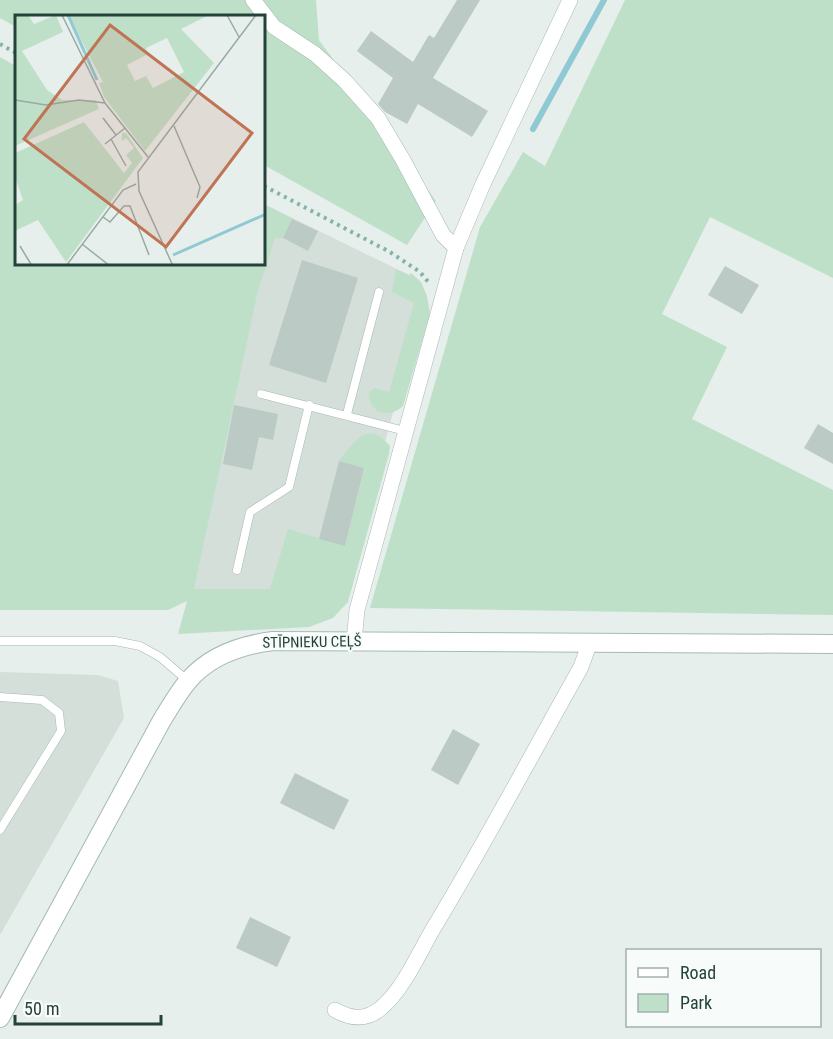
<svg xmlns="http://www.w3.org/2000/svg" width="833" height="1039" font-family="'Roboto Condensed',sans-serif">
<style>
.built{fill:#d4dfda}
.green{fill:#bfe0c8}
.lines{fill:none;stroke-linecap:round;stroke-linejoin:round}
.stream{stroke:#8ec9d4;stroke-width:6}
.building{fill:#bbcac4}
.lane-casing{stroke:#a8b8b2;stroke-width:9}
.street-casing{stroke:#a8b8b2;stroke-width:16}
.secondary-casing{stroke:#a4bbb3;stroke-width:20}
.path{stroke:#86b3a5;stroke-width:4;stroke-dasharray:3 4.5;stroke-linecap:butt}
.lane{stroke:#fff;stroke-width:8}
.street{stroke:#fff;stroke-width:15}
.secondary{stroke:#fff;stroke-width:18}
.labels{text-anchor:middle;stroke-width:4.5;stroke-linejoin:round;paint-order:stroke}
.street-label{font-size:15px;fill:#24423a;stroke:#f7fbf9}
.inset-river{fill:none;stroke:#8ec9d4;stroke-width:3}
.inset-road{fill:none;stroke:#98aaa4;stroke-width:1.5}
.view{fill:#c07456;fill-opacity:0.15;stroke:#c07456;stroke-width:3}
.inset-edge{fill:none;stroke:#24423a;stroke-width:3}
</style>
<rect width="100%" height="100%" fill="#e6efeb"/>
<g class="built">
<polygon points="270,207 409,275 422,304 384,446 341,587 187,601 264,264"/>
<polygon points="0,672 98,675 118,681 124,718 0,935"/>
</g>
<g class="green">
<polygon points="0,0 316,0 319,40 436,201 407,245 264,165 264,16 16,16 16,27 0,18"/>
<polygon points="625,0 833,0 833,278 710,217 662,314 727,347 692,419 833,490 833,615 370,608 480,227 523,152 545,166"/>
<path d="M0 57 16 66V264H264V204L293 219 283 238H275L258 291 194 589H270L288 529 345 546 364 468 339 461C353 443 368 418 390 446L389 454 348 602 333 618 309 627 178 634 187 601 168 610H0Z"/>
<path d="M396 269 409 275 411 273 421 282 427 296 430 314 403 406C389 419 369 414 369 393L374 388 389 392 414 303 392 292Z"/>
</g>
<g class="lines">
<polyline class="stream" points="533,129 604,0"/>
</g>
<g class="building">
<polygon points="457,0 480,0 433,78 488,111 472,137 418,104 407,124 385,112 378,104 393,78 357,51 371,31 413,62 429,35 434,38"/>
<polygon points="292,219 318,231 308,251 283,238"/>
<polygon points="302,260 358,278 326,383 269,365"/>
<polygon points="725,266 759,285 742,314 708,295"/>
<polygon points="234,405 278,414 273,440 259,437 252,470 223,464"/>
<polygon points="818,424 833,433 833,464 804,448"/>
<polygon points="339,461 364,468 345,546 319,539"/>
<polygon points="453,729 480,744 458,785 431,770"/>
<polygon points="295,773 349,800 334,830 280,803"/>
<polygon points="250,917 291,937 277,967 236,948"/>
</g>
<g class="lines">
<g class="lane-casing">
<g id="lane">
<polyline points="261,394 405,431"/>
<polyline points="347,414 379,292"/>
<polyline points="237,570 250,512 289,487 309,405"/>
<polyline points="0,641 115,641 140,646 160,657 188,681"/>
<polyline points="0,697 42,700 59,713 61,731 0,830"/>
</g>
</g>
<g class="street-casing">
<g id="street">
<polyline points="253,0 274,27 315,54 345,81 378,118 403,160 443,235 456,248"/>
<polyline points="354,641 357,610 456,248 483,184 570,0"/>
<path d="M335 1010C351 1019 366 1021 381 1008 403 990 419 953 433 929 485 843 532 754 581 667L590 642"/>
</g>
</g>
<g class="secondary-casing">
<path id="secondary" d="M0 1018 162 720C170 707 178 693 188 681 210 655 241 645 273 641L833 644"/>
</g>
<g class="path">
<polyline points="0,44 16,53"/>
<polyline points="264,186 390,252 420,272 430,284"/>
</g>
<use href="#lane" class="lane"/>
<use href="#street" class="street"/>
<use href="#secondary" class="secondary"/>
</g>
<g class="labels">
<g class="street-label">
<text transform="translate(312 642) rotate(-1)" y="5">STĪPNIEKU CEĻŠ</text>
</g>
</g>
<g transform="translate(15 15)">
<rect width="250" height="250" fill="#e6efeb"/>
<path d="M0 0H13L19 9 41 0 48 17 7 36 32 75 47 85H81L84 94 0 131ZM53 0H194L166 14 199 48 130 136 89 82 84 68 88 67ZM152 23 169 57 138 73 131 61 120 66 112 50 133 39 131 33ZM69 107 109 158 117 148 111 140 119 133 111 123 107 126V118H111L128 143 51 247 23 205 0 216V190L8 185 0 162V138Z" fill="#bfe0c8" fill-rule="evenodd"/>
<path class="inset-river" d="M53 0 82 65M158 240 251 199"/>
<path class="inset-road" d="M47 0 90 88 133 142M212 0 224 22M0 85 31 90 64 85 90 88M88 103 101 120M159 111 185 172 182 183M96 124 111 151M90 129 110 113M88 202 95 207 109 191H115L134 240M67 229 95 251M5 231 17 251M51 251 108 175 121 169M158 251 124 176 123 157 241 0"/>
<path class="view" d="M95 10 237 118 151 232 9 124Z"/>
<rect width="250" height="250" class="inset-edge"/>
</g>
<rect x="626" y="949" width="195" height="78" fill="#f7fbf9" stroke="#a3b1ad" stroke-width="1.5"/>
<rect x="638" y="968" width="30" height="9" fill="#ffffff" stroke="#a3b1ad" stroke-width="1.5"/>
<text x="680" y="979" font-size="18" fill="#24423a">Road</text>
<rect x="638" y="994" width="30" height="18" fill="#bfe0c8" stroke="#a3b1ad" stroke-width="1.5"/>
<text x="680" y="1009" font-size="18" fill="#24423a">Park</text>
<path d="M15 1015v9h146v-9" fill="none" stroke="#24423a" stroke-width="3"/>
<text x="24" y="1015" font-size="18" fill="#24423a" stroke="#f7fbf9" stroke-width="4.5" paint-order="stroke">50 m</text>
</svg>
